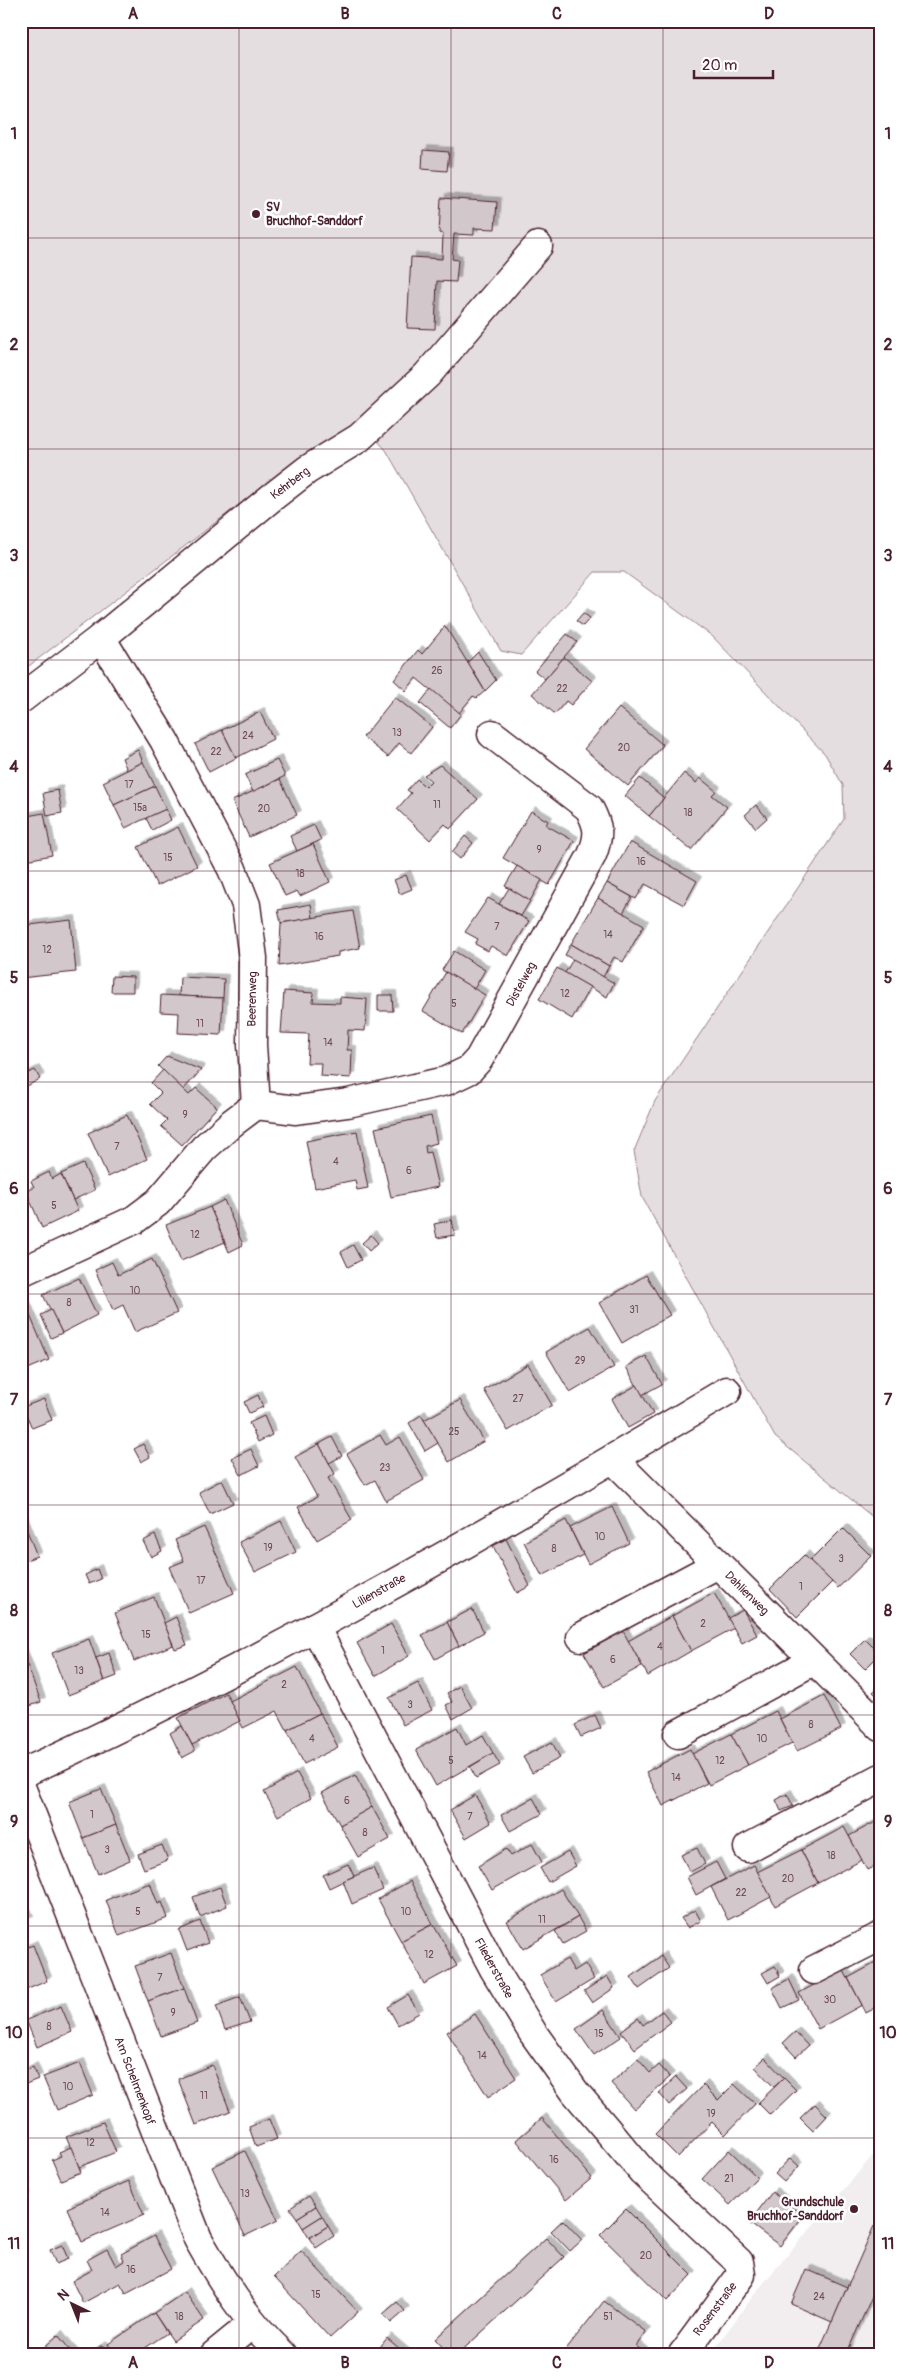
<svg xmlns="http://www.w3.org/2000/svg" width="902" height="2376" font-family="Pangolin,sans-serif">
<style>
.built{fill:#f2eeef}
.green{fill:#e5dee0;stroke:#987e86}
.building{fill:#d2c7cb;stroke:#4a1f2b;filter:url(#shadow)}
.lines{fill:none;stroke-linecap:round;stroke-linejoin:round}
.minor-casing{stroke:#4a1f2b;stroke-width:31}
.minor{stroke:#fff;stroke-width:28}
.grid{fill:none;stroke:#4a1f2b;stroke-width:1;stroke-opacity:0.55}
.poi-dot{fill:#4a1f2b;stroke:#fff;stroke-width:2}
.labels{text-anchor:middle;stroke-width:5;stroke-linejoin:round;paint-order:stroke}
.number-label{font-size:10px;fill:#6c4953}
.poi-label{font-size:12px;font-weight:bold;fill:#4a1f2b;stroke:#fff;text-anchor:start}
.street-label{font-size:12px;fill:#4a1f2b;stroke:#fff}
.neatline{fill:none;stroke:#4a1f2b;stroke-width:2}
.grid-label{font-size:16px;text-anchor:middle;font-weight:bold;fill:#4a1f2b}
</style>
<defs>
<filter id="shadow"><feDropShadow dx="4.5" dy="-4.5" stdDeviation="0" flood-color="#0004"/></filter>
</defs>
<rect width="100%" height="100%" fill="#fff"/>
<filter id="ink" filterUnits="userSpaceOnUse"><feTurbulence type="fractalNoise" baseFrequency=".02" numOctaves="2"/><feDisplacementMap in="SourceGraphic" scale="10" xChannelSelector="R" yChannelSelector="G"/><feConvolveMatrix kernelMatrix="1 2 1 2 8 2 1 2 1" color-interpolation-filters="sRGB"/></filter>
<g filter="url(#ink)">
<polygon class="built" points="881,2146 881,2355 710,2355 755,2293"/>
<polygon class="green" points="21,21 881,21 881,1524 775,1437 642,1197 634,1151 655,1101 844,819 843,785 825,754 712,636 624,572 595,572 521,655 501,651 386,450 363,425 271,480 21,672"/>
<g class="building">
<polygon points="423,150 449,152 447,171 422,169"/>
<polygon points="441,198 497,202 495,229 474,228 474,235 454,234 452,259 458,260 456,282 437,281 435,329 407,328 411,257 442,259 443,234 439,233"/>
<polygon points="583,613 590,618 583,626 576,621"/>
<polygon points="445,626 485,691 477,698 473,696 459,713 416,678 406,691 394,680 418,650 422,654"/>
<polygon points="567,634 577,642 545,679 535,671"/>
<polygon points="478,652 496,680 485,691 468,662"/>
<polygon points="564,657 592,681 571,705 566,701 555,714 532,694"/>
<polygon points="431,689 461,714 450,728 420,703"/>
<polygon points="395,697 432,727 411,753 399,743 388,757 363,737"/>
<polygon points="619,708 663,745 628,786 584,749"/>
<polygon points="260,712 273,739 236,758 222,730"/>
<polygon points="222,730 236,758 209,772 195,744"/>
<polygon points="138,750 143,762 127,770 122,758"/>
<polygon points="277,760 285,776 253,792 245,775"/>
<polygon points="143,762 155,786 114,805 103,782"/>
<polygon points="440,765 478,799 450,829 445,824 430,840 397,809 411,793 407,790 417,779 425,787 431,781 424,775"/>
<polygon points="684,773 696,783 700,778 716,791 712,795 727,807 691,850 649,816"/>
<polygon points="640,778 664,798 649,816 625,796"/>
<polygon points="280,779 297,815 249,837 232,801"/>
<polygon points="155,786 166,809 125,828 114,805"/>
<polygon points="58,790 62,813 47,816 43,793"/>
<polygon points="756,805 767,818 756,828 745,815"/>
<polygon points="166,809 171,820 152,830 146,818"/>
<polygon points="531,811 548,821 546,825 574,841 549,885 503,858"/>
<polygon points="44,813 52,855 21,861 21,817"/>
<polygon points="314,825 321,840 297,851 290,836"/>
<polygon points="178,827 197,866 157,886 138,847"/>
<polygon points="465,836 473,843 460,859 452,852"/>
<polygon points="630,842 697,881 684,905 645,884 636,899 607,883"/>
<polygon points="313,844 330,882 300,896 297,891 285,896 270,863"/>
<polygon points="517,866 542,880 530,901 505,886"/>
<polygon points="406,875 412,889 400,894 394,880"/>
<polygon points="607,883 632,897 623,913 598,898"/>
<polygon points="509,888 530,901 521,916 499,904"/>
<polygon points="488,898 529,921 508,956 491,946 488,951 475,944 478,939 465,932"/>
<polygon points="598,898 644,925 623,962 614,957 609,966 571,944"/>
<polygon points="311,904 313,918 281,923 278,910"/>
<polygon points="353,911 360,948 338,952 338,956 279,966 281,923"/>
<polygon points="71,920 76,972 21,978 21,926"/>
<polygon points="571,944 609,966 603,977 565,955"/>
<polygon points="454,951 485,970 474,989 442,970"/>
<polygon points="573,959 614,983 607,997 565,973"/>
<polygon points="557,968 590,987 572,1019 539,999"/>
<polygon points="446,972 485,995 462,1034 423,1011"/>
<polygon points="112,976 133,977 133,992 111,992"/>
<polygon points="180,977 224,979 223,998 179,996"/>
<polygon points="284,991 314,993 313,1002 340,1003 340,997 367,999 365,1031 348,1030 347,1050 352,1050 351,1078 320,1076 321,1063 307,1063 309,1034 281,1033"/>
<polygon points="161,995 223,998 221,1035 178,1033 179,1013 160,1012"/>
<polygon points="378,995 392,995 393,1011 378,1011"/>
<polygon points="167,1056 201,1070 183,1090 158,1066"/>
<polygon points="35,1070 40,1079 27,1086 22,1076"/>
<polygon points="163,1070 189,1095 196,1088 217,1107 182,1145 161,1126 167,1120 150,1104 161,1093 151,1083"/>
<polygon points="127,1115 147,1159 108,1177 88,1133"/>
<polygon points="431,1116 437,1143 425,1146 426,1153 430,1152 438,1187 391,1197 375,1128"/>
<polygon points="357,1131 368,1188 357,1190 355,1180 315,1188 306,1141"/>
<polygon points="83,1164 95,1190 73,1200 61,1174"/>
<polygon points="49,1172 52,1179 61,1174 78,1211 42,1228 26,1191 34,1187 31,1181"/>
<polygon points="224,1200 243,1245 229,1252 210,1207"/>
<polygon points="210,1207 225,1242 181,1261 166,1225"/>
<polygon points="452,1220 455,1235 437,1238 434,1224"/>
<polygon points="371,1235 378,1243 369,1251 362,1243"/>
<polygon points="353,1245 361,1260 348,1267 341,1252"/>
<polygon points="152,1259 177,1313 135,1332 123,1305 113,1310 95,1270 112,1262 118,1275"/>
<polygon points="646,1275 670,1315 622,1343 599,1303"/>
<polygon points="79,1278 97,1315 62,1333 43,1295"/>
<polygon points="21,1299 23,1299 49,1360 21,1372"/>
<polygon points="51,1310 62,1333 51,1338 41,1315"/>
<polygon points="590,1327 614,1367 570,1393 546,1352"/>
<polygon points="646,1356 662,1384 642,1395 626,1367"/>
<polygon points="528,1364 552,1405 508,1431 484,1390"/>
<polygon points="637,1385 653,1414 628,1428 612,1399"/>
<polygon points="258,1395 263,1407 249,1413 244,1402"/>
<polygon points="44,1399 52,1420 32,1428 23,1407"/>
<polygon points="460,1400 484,1441 449,1462 424,1420"/>
<polygon points="421,1415 438,1443 425,1451 409,1423"/>
<polygon points="264,1416 272,1435 258,1442 249,1423"/>
<polygon points="380,1435 386,1445 400,1437 424,1480 386,1501 375,1480 365,1485 347,1454"/>
<polygon points="332,1437 342,1456 329,1463 319,1444"/>
<polygon points="143,1444 150,1457 141,1462 134,1449"/>
<polygon points="319,1444 335,1474 328,1478 352,1520 317,1540 298,1507 317,1497 295,1457"/>
<polygon points="251,1449 259,1466 241,1475 232,1458"/>
<polygon points="222,1480 233,1503 210,1514 199,1492"/>
<polygon points="612,1507 629,1543 588,1564 570,1528"/>
<polygon points="21,1515 37,1556 21,1562"/>
<polygon points="566,1520 583,1555 542,1576 524,1542"/>
<polygon points="281,1521 296,1552 255,1572 239,1542"/>
<polygon points="204,1527 234,1593 189,1613 169,1567 184,1561 175,1540"/>
<polygon points="843,1528 871,1556 838,1588 810,1561"/>
<polygon points="155,1535 162,1551 151,1557 143,1541"/>
<polygon points="506,1539 530,1586 517,1593 493,1546"/>
<polygon points="804,1555 832,1582 797,1617 770,1589"/>
<polygon points="97,1569 101,1579 89,1584 85,1575"/>
<polygon points="714,1593 734,1628 691,1651 672,1616"/>
<polygon points="154,1597 173,1645 134,1661 115,1613"/>
<polygon points="472,1609 484,1632 459,1646 447,1622"/>
<polygon points="743,1610 757,1635 742,1643 728,1618"/>
<polygon points="672,1616 691,1651 648,1676 628,1641"/>
<polygon points="176,1617 187,1645 175,1649 164,1623"/>
<polygon points="447,1622 459,1646 435,1659 422,1635"/>
<polygon points="391,1624 409,1656 375,1676 357,1643"/>
<polygon points="623,1631 642,1666 604,1687 584,1653"/>
<polygon points="89,1639 104,1681 68,1695 52,1653"/>
<polygon points="865,1639 880,1654 865,1669 850,1654"/>
<polygon points="21,1649 41,1702 21,1709"/>
<polygon points="109,1653 117,1676 104,1681 96,1658"/>
<polygon points="297,1667 320,1713 287,1730 277,1711 243,1728 230,1701"/>
<polygon points="418,1683 432,1710 403,1725 389,1698"/>
<polygon points="881,1684 881,1700 873,1692"/>
<polygon points="460,1686 472,1708 453,1719 446,1705 452,1702 447,1693"/>
<polygon points="226,1693 240,1721 192,1745 178,1718"/>
<polygon points="824,1696 841,1729 797,1751 780,1719"/>
<polygon points="776,1711 792,1743 748,1765 731,1734"/>
<polygon points="320,1713 338,1747 304,1764 287,1730"/>
<polygon points="595,1715 601,1728 581,1737 575,1725"/>
<polygon points="182,1726 195,1751 182,1758 170,1733"/>
<polygon points="457,1727 466,1745 483,1735 493,1753 436,1786 416,1750"/>
<polygon points="731,1734 748,1765 709,1785 692,1754"/>
<polygon points="552,1742 560,1758 532,1773 523,1757"/>
<polygon points="690,1749 707,1783 663,1806 646,1772"/>
<polygon points="493,1753 500,1765 476,1778 470,1767"/>
<polygon points="297,1773 311,1798 278,1816 264,1792"/>
<polygon points="355,1775 372,1807 340,1825 322,1793"/>
<polygon points="101,1789 116,1825 83,1838 69,1802"/>
<polygon points="787,1794 793,1806 781,1811 776,1800"/>
<polygon points="475,1795 491,1823 466,1838 450,1810"/>
<polygon points="533,1798 542,1814 510,1831 501,1815"/>
<polygon points="372,1807 390,1839 358,1857 340,1825"/>
<polygon points="881,1819 881,1863 867,1870 849,1836"/>
<polygon points="116,1825 130,1860 98,1874 83,1838"/>
<polygon points="844,1827 862,1860 818,1883 801,1850"/>
<polygon points="532,1844 542,1862 492,1890 478,1866 506,1849 511,1856"/>
<polygon points="162,1845 168,1860 144,1869 138,1854"/>
<polygon points="697,1848 705,1864 690,1872 681,1855"/>
<polygon points="801,1850 818,1883 775,1906 757,1872"/>
<polygon points="568,1852 576,1866 548,1882 540,1868"/>
<polygon points="716,1862 725,1879 696,1895 687,1877"/>
<polygon points="348,1864 354,1876 329,1888 323,1875"/>
<polygon points="754,1865 771,1897 728,1920 711,1887"/>
<polygon points="373,1868 383,1890 352,1904 343,1881"/>
<polygon points="410,1881 433,1924 401,1941 378,1899"/>
<polygon points="150,1883 158,1904 162,1902 168,1918 119,1936 106,1900"/>
<polygon points="220,1887 227,1906 200,1917 193,1897"/>
<polygon points="561,1889 578,1917 523,1949 507,1921"/>
<polygon points="21,1901 29,1920 21,1923"/>
<polygon points="695,1910 701,1921 688,1928 681,1918"/>
<polygon points="578,1917 586,1931 563,1944 555,1931"/>
<polygon points="200,1921 208,1943 187,1951 179,1930"/>
<polygon points="433,1924 457,1966 424,1984 401,1941"/>
<polygon points="33,1945 47,1981 21,1992 21,1950"/>
<polygon points="171,1953 184,1988 148,2001 135,1966"/>
<polygon points="661,1956 669,1968 639,1989 631,1977"/>
<polygon points="567,1959 574,1971 585,1964 594,1979 556,2002 540,1975"/>
<polygon points="881,1960 881,2005 866,2013 848,1978"/>
<polygon points="775,1966 780,1976 768,1983 762,1973"/>
<polygon points="843,1969 862,2005 818,2029 799,1993"/>
<polygon points="607,1976 614,1988 592,2003 584,1991"/>
<polygon points="789,1979 799,2000 782,2008 772,1988"/>
<polygon points="184,1988 197,2023 161,2036 148,2001"/>
<polygon points="408,1995 419,2013 398,2025 388,2007"/>
<polygon points="240,1997 250,2022 225,2030 216,2006"/>
<polygon points="61,2006 72,2032 37,2047 26,2020"/>
<polygon points="603,2010 621,2037 594,2055 576,2029"/>
<polygon points="662,2011 671,2022 635,2049 621,2031 638,2018 643,2025"/>
<polygon points="475,2014 516,2078 488,2097 447,2032"/>
<polygon points="795,2032 808,2046 796,2057 783,2043"/>
<polygon points="765,2058 784,2078 774,2087 755,2067"/>
<polygon points="638,2059 650,2073 659,2065 670,2077 634,2109 611,2083"/>
<polygon points="80,2063 93,2095 57,2110 43,2077"/>
<polygon points="212,2065 230,2111 196,2125 178,2079"/>
<polygon points="33,2067 38,2079 21,2086 21,2072"/>
<polygon points="676,2077 687,2089 669,2105 659,2093"/>
<polygon points="784,2078 796,2090 770,2115 758,2103"/>
<polygon points="734,2084 755,2104 725,2135 712,2122 678,2157 655,2134 703,2085 718,2100"/>
<polygon points="815,2104 827,2116 813,2131 800,2118"/>
<polygon points="542,2118 592,2178 566,2200 516,2140"/>
<polygon points="269,2119 277,2139 256,2147 249,2127"/>
<polygon points="103,2122 116,2152 79,2167 66,2137"/>
<polygon points="71,2147 81,2172 61,2180 52,2160 61,2156 59,2152"/>
<polygon points="729,2150 757,2177 730,2205 702,2179"/>
<polygon points="245,2151 278,2220 245,2236 212,2167"/>
<polygon points="790,2158 799,2166 784,2182 775,2174"/>
<polygon points="129,2181 144,2215 82,2242 67,2208"/>
<polygon points="21,2183 26,2183 25,2199 21,2199"/>
<polygon points="772,2192 803,2216 780,2246 749,2223"/>
<polygon points="309,2196 316,2206 297,2218 290,2208"/>
<polygon points="316,2206 322,2216 303,2228 297,2218"/>
<polygon points="626,2209 692,2275 667,2301 600,2235"/>
<polygon points="322,2216 328,2226 309,2238 303,2228"/>
<polygon points="563,2220 582,2240 570,2251 551,2231"/>
<polygon points="328,2226 334,2236 316,2248 309,2238"/>
<polygon points="874,2226 881,2230 881,2276 846,2355 817,2355"/>
<polygon points="154,2236 171,2269 126,2293 120,2283 83,2303 72,2281 92,2270 87,2260 107,2249 116,2266 124,2261 121,2254"/>
<polygon points="546,2238 564,2257 457,2355 450,2355 435,2339"/>
<polygon points="62,2245 68,2259 56,2264 50,2250"/>
<polygon points="301,2251 358,2312 330,2338 274,2277"/>
<polygon points="806,2269 847,2287 832,2322 791,2304"/>
<polygon points="185,2292 204,2320 173,2341 154,2313"/>
<polygon points="604,2301 646,2332 636,2346 644,2352 642,2355 565,2355 563,2353"/>
<polygon points="397,2302 405,2311 391,2323 383,2314"/>
<polygon points="154,2313 167,2333 135,2355 115,2355 108,2344"/>
<polygon points="58,2335 74,2355 45,2355 41,2350"/>
<polygon points="387,2338 407,2355 374,2355"/>
<polygon points="102,2345 109,2355 88,2355"/>
</g>
<g class="lines">
<g class="minor-casing">
<g id="minor">
<polyline points="101,638 164,740 232,869 246,905 253,958 252,1045 256,1105"/>
<polyline points="21,699 101,638 271,498 307,470 359,438 427,375 538,246"/>
<path d="M256 1105 296 1110 348 1103 446 1081 469 1070 479 1059 592 855C600 834 599 827 589 808L492 734"/>
<polyline points="21,1272 134,1220 158,1202 204,1148 232,1123 256,1105"/>
<polyline points="613,1459 881,1727"/>
<polyline points="315,1627 494,1969 533,2033 575,2092 642,2171 739,2262 741,2275 682,2355"/>
<polyline points="581,1637 718,1564"/>
<polyline points="678,1734 813,1661"/>
<path d="M21 1774C264 1663 497 1528 727 1391"/>
<path d="M21 1787 198 2239C223 2283 246 2320 283 2355"/>
<polyline points="748,1848 881,1778"/>
<polyline points="814,1970 881,1936"/>
<polyline points="214,2355 252,2324"/>
</g>
</g>
<use href="#minor" class="minor"/>
</g>
</g>
<path class="grid" d="M239 21V2355M451 21V2355M663 21V2355M21 238H881M21 449H881M21 660H881M21 871H881M21 1082H881M21 1294H881M21 1505H881M21 1715H881M21 1926H881M21 2138H881"/>
<g class="poi-dot">
<circle cx="256" cy="214" r="5"/>
<circle cx="854" cy="2209" r="5"/>
</g>
<g class="labels">
<g class="number-label">
<text x="437" y="674">26</text>
<text x="562" y="692">22</text>
<text x="397" y="736">13</text>
<text x="248" y="739">24</text>
<text x="624" y="751">20</text>
<text x="216" y="755">22</text>
<text x="129" y="788">17</text>
<text x="437" y="808">11</text>
<text x="140" y="811">15a</text>
<text x="264" y="812">20</text>
<text x="688" y="816">18</text>
<text x="539" y="853">9</text>
<text x="168" y="861">15</text>
<text x="641" y="865">16</text>
<text x="300" y="877">18</text>
<text x="497" y="930">7</text>
<text x="608" y="938">14</text>
<text x="319" y="940">16</text>
<text x="47" y="953">12</text>
<text x="565" y="997">12</text>
<text x="454" y="1007">5</text>
<text x="200" y="1027">11</text>
<text x="328" y="1046">14</text>
<text x="185" y="1118">9</text>
<text x="117" y="1150">7</text>
<text x="336" y="1165">4</text>
<text x="409" y="1174">6</text>
<text x="54" y="1209">5</text>
<text x="195" y="1238">12</text>
<text x="135" y="1294">10</text>
<text x="69" y="1306">8</text>
<text x="634" y="1313">31</text>
<text x="580" y="1364">29</text>
<text x="518" y="1402">27</text>
<text x="454" y="1435">25</text>
<text x="385" y="1471">23</text>
<text x="600" y="1540">10</text>
<text x="268" y="1551">19</text>
<text x="554" y="1552">8</text>
<text x="841" y="1562">3</text>
<text x="201" y="1584">17</text>
<text x="801" y="1590">1</text>
<text x="703" y="1627">2</text>
<text x="146" y="1638">15</text>
<text x="660" y="1650">4</text>
<text x="383" y="1654">1</text>
<text x="613" y="1663">6</text>
<text x="79" y="1674">13</text>
<text x="284" y="1688">2</text>
<text x="410" y="1708">3</text>
<text x="811" y="1728">8</text>
<text x="312" y="1742">4</text>
<text x="762" y="1742">10</text>
<text x="451" y="1764">5</text>
<text x="720" y="1764">12</text>
<text x="676" y="1781">14</text>
<text x="347" y="1804">6</text>
<text x="92" y="1818">1</text>
<text x="470" y="1820">7</text>
<text x="365" y="1836">8</text>
<text x="107" y="1853">3</text>
<text x="831" y="1859">18</text>
<text x="788" y="1882">20</text>
<text x="741" y="1896">22</text>
<text x="138" y="1915">5</text>
<text x="406" y="1915">10</text>
<text x="542" y="1923">11</text>
<text x="429" y="1958">12</text>
<text x="160" y="1981">7</text>
<text x="830" y="2003">30</text>
<text x="173" y="2016">9</text>
<text x="49" y="2030">8</text>
<text x="599" y="2037">15</text>
<text x="482" y="2059">14</text>
<text x="68" y="2090">10</text>
<text x="204" y="2099">11</text>
<text x="711" y="2117">19</text>
<text x="90" y="2146">12</text>
<text x="554" y="2163">16</text>
<text x="729" y="2182">21</text>
<text x="245" y="2197">13</text>
<text x="105" y="2216">14</text>
<text x="646" y="2259">20</text>
<text x="131" y="2273">16</text>
<text x="316" y="2298">15</text>
<text x="819" y="2300">24</text>
<text x="179" y="2320">18</text>
<text x="608" y="2320">51</text>
</g>
<g class="poi-label">
<text x="266" y="211">SV<tspan x="266" dy="14">Bruchhof-Sanddorf</tspan></text>
<text x="844" y="2206" text-anchor="end">Grundschule<tspan x="844" dy="14">Bruchhof-Sanddorf</tspan></text>
</g>
<g class="street-label">
<text transform="translate(290 483) rotate(-37)" y="4">Kehrberg</text>
<text transform="translate(521 984) rotate(-61)" y="4">Distelweg</text>
<text transform="translate(252 999) rotate(-89)" y="4">Beerenweg</text>
<text transform="translate(379 1591) rotate(-29)" y="4">Lilienstraße</text>
<text transform="translate(747 1593) rotate(45)" y="4">Dahlienweg</text>
<text transform="translate(494 1968) rotate(61)" y="4">Fliederstraße</text>
<text transform="translate(135 2081) rotate(69)" y="4">Am Schelmenkopf</text>
<text transform="translate(715 2309) rotate(-53)" y="4">Rosenstraße</text>
</g>
</g>
<rect width="902" height="2376" fill="none" stroke="#fff" stroke-width="55"/>
<g transform="translate(72 2304) rotate(317)" stroke="#ffffff" stroke-width="4" paint-order="stroke">
<path d="M0-4L9 19L0 12L-9 19Z" fill="#4a1f2b"/>
<text y="-8" font-size="14" font-weight="bold" text-anchor="middle" fill="#4a1f2b">N</text>
</g>
<path d="M694 70v8h79v-8" fill="none" stroke="#4a1f2b" stroke-width="2.5"/>
<text x="702" y="70" font-size="15" fill="#4a1f2b" stroke="#ffffff" stroke-width="4" paint-order="stroke">20 m</text>
<rect x="28" y="28" width="846" height="2320" class="neatline"/>
<g class="grid-label">
<text x="133" y="19">A</text>
<text x="345" y="19">B</text>
<text x="557" y="19">C</text>
<text x="769" y="19">D</text>
<text x="14" y="139">1</text>
<text x="888" y="139">1</text>
<text x="14" y="350">2</text>
<text x="888" y="350">2</text>
<text x="14" y="561">3</text>
<text x="888" y="561">3</text>
<text x="14" y="772">4</text>
<text x="888" y="772">4</text>
<text x="14" y="983">5</text>
<text x="888" y="983">5</text>
<text x="14" y="1194">6</text>
<text x="888" y="1194">6</text>
<text x="14" y="1405">7</text>
<text x="888" y="1405">7</text>
<text x="14" y="1616">8</text>
<text x="888" y="1616">8</text>
<text x="14" y="1827">9</text>
<text x="888" y="1827">9</text>
<text x="14" y="2038">10</text>
<text x="888" y="2038">10</text>
<text x="14" y="2249">11</text>
<text x="888" y="2249">11</text>
<text x="133" y="2368">A</text>
<text x="345" y="2368">B</text>
<text x="557" y="2368">C</text>
<text x="769" y="2368">D</text>
</g>
</svg>
